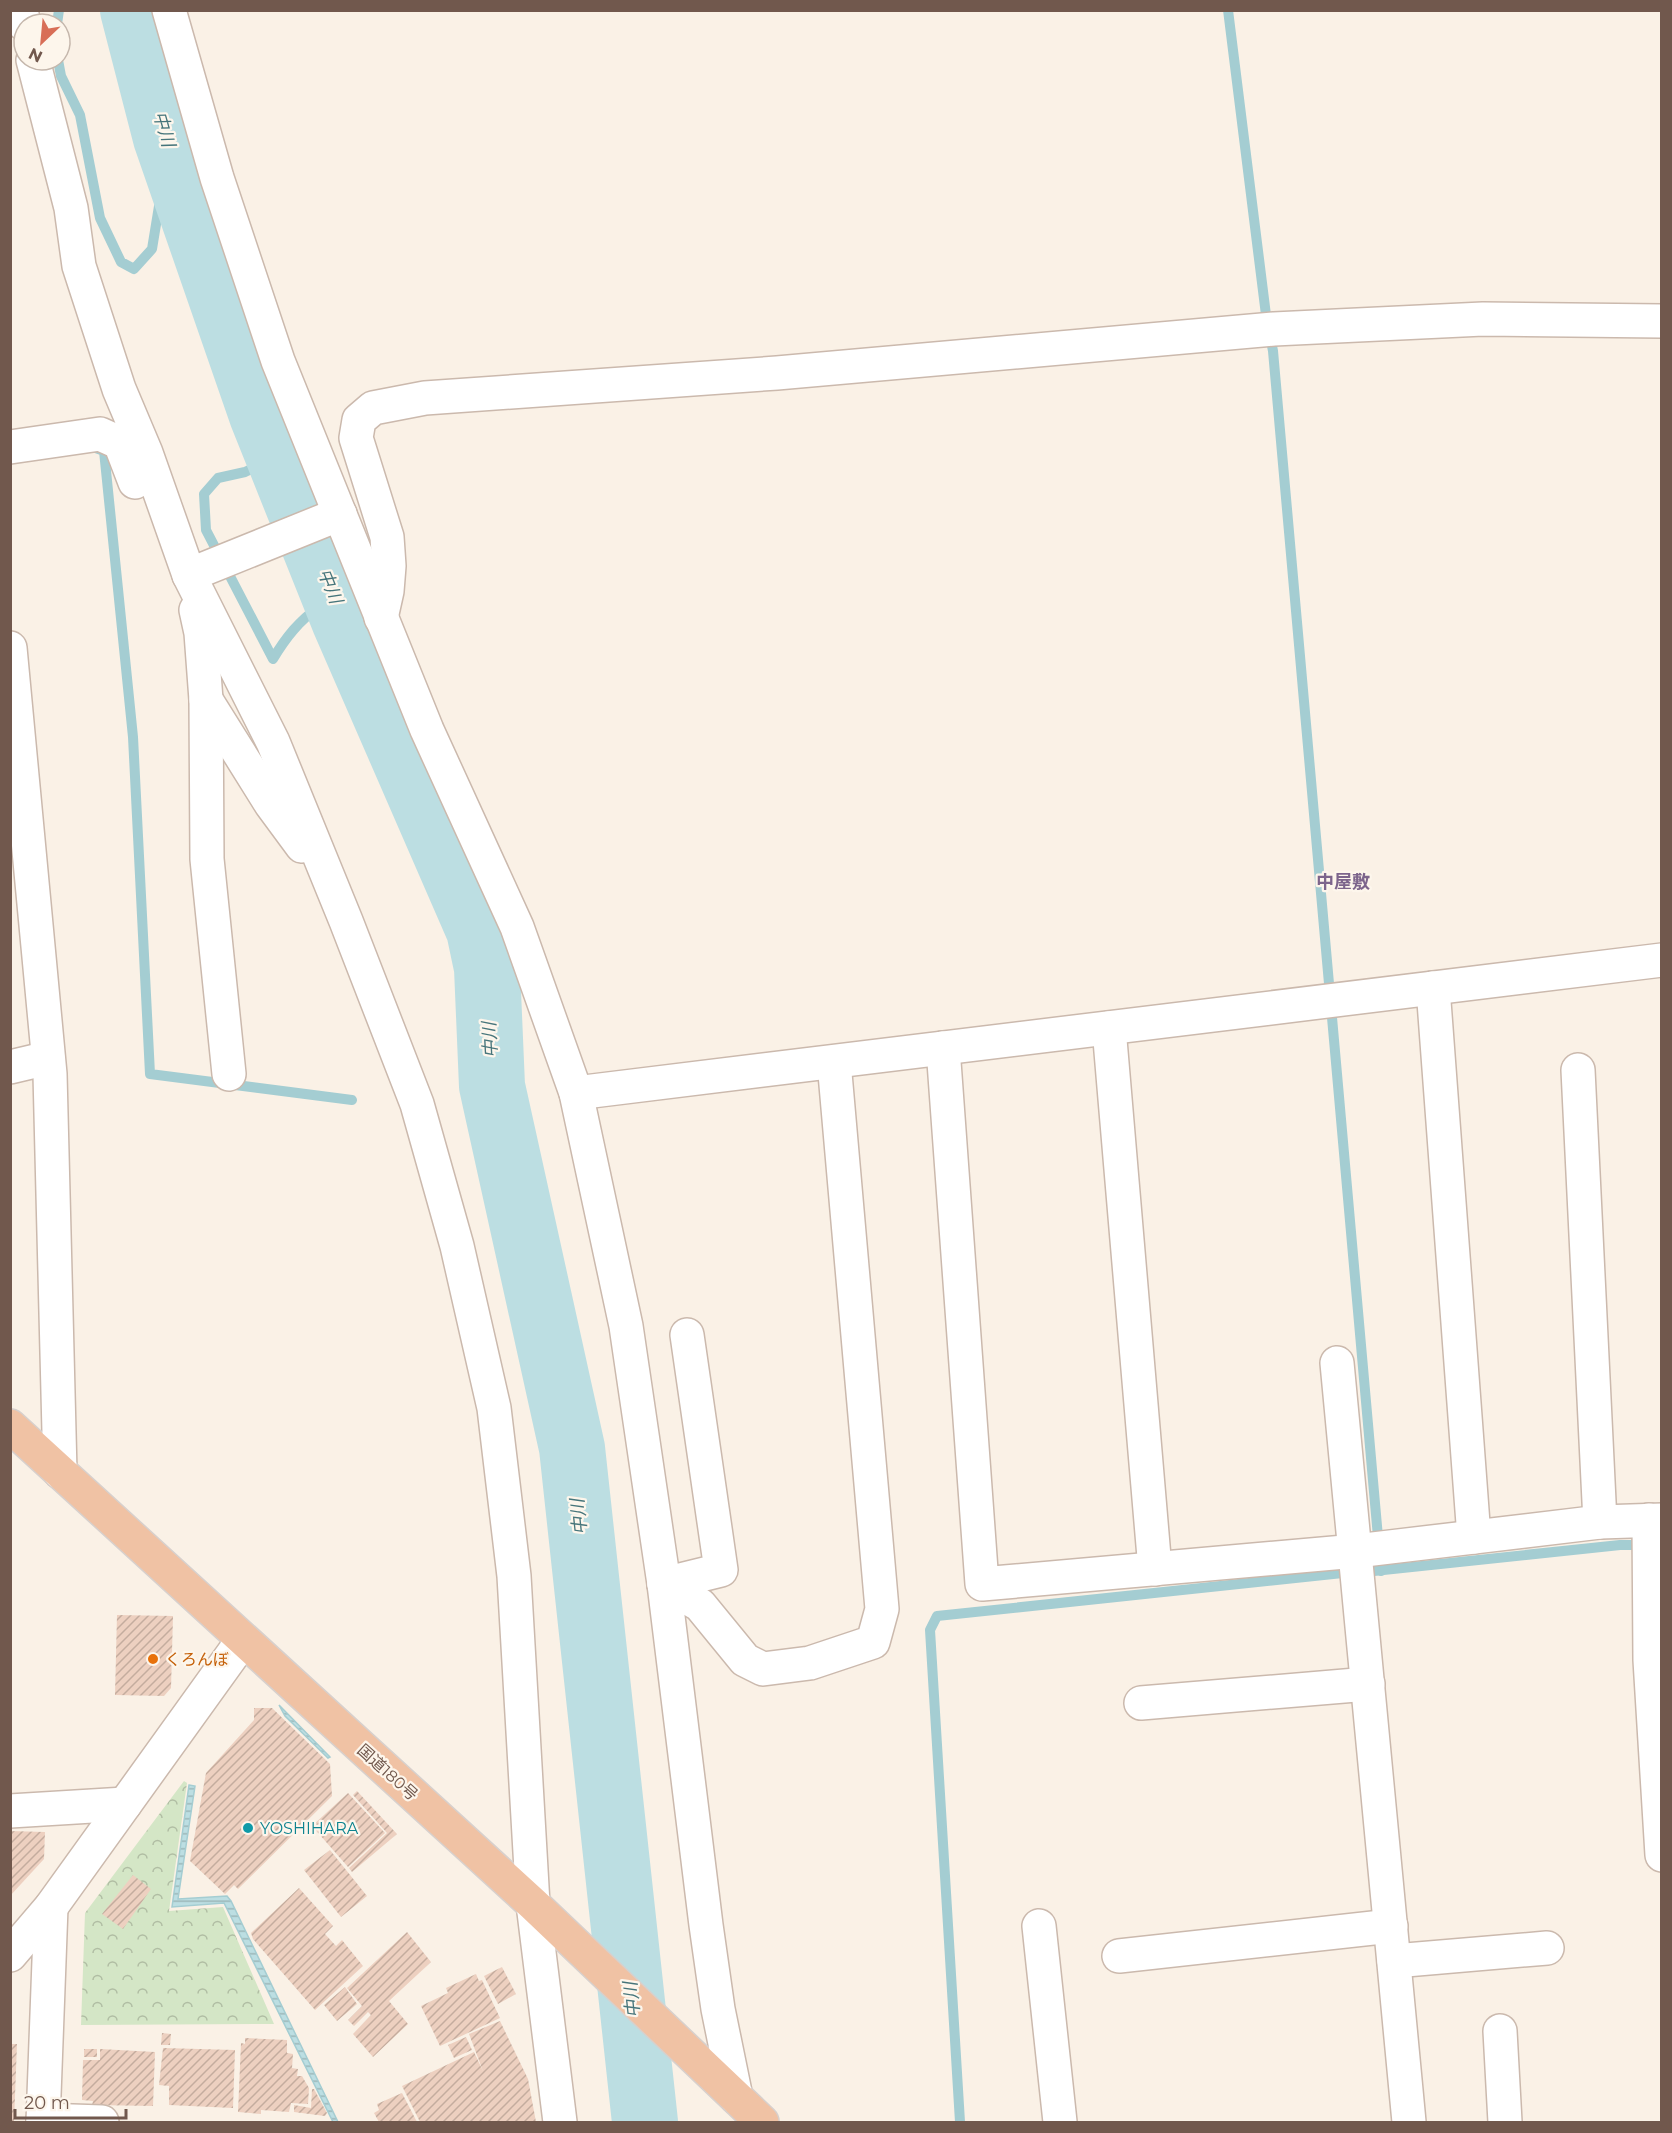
<svg xmlns="http://www.w3.org/2000/svg" width="1672" height="2133" font-family="Montserrat,'Noto Sans JP',sans-serif">
<style>
.forest{fill:url(#forest-crowns)}
.water{fill:url(#water-rules);stroke:#a4cdd2;stroke-width:1.5}
.lines{fill:none;stroke-linecap:round;stroke-linejoin:round}
.stream{stroke:#a4cdd2;stroke-width:10}
.river{stroke:#bcdee2;stroke-width:66}
.building{fill:url(#building-hatch)}
.minor-casing{stroke:#cbb9ad;stroke-width:36}
.trunk-casing{stroke:#d7d0cd;stroke-width:36}
.minor{stroke:#fff;stroke-width:33}
.trunk{stroke:#f0c2a4;stroke-width:33}
.food-dot{fill:#e8710a;stroke:#fdf6ec;stroke-width:2}
.culture-dot{fill:#0f9aa8;stroke:#fdf6ec;stroke-width:2}
.labels{text-anchor:middle;stroke-width:4.5;stroke-linejoin:round;paint-order:stroke}
.food-label{font-size:16px;fill:#c56008;stroke:#fdf6ec;text-anchor:start}
.street-label{font-size:16px;fill:#71584d;stroke:#fdf6ec}
.culture-label{font-size:16px;fill:#0d838f;stroke:#fdf6ec;text-anchor:start}
.water-label{font-size:18px;font-style:italic;fill:#46757b;stroke:#fdf6ec}
.neighbourhood-label{font-size:18px;font-weight:bold;fill:#7d658c;stroke:#fdf6ec}
</style>
<defs>
<pattern id="forest-crowns" width="20" height="18" patternUnits="userSpaceOnUse" patternTransform="scale(1.5)"><rect width="20" height="18" fill="#d4e6c6"/><path d="M2 6a3 3 0 1 1 6 0M12 15a3 3 0 1 1 6 0" fill="none" stroke="#b0bda3"/></pattern>
<pattern id="water-rules" width="6" height="5" patternUnits="userSpaceOnUse" patternTransform="scale(1.5)"><rect width="6" height="5" fill="#bcdee2"/><path d="M0 2.5h6" fill="none" stroke="#9db7b9"/></pattern>
<pattern id="building-hatch" width="6" height="6" patternUnits="userSpaceOnUse" patternTransform="scale(1.5)"><rect width="6" height="6" fill="#edd0c0"/><path d="M-1 1l2-2M0 6l6-6M5 7l2-2" fill="none" stroke="#c4ac9e"/></pattern>
</defs>
<rect width="100%" height="100%" fill="#faf1e6"/>
<polygon class="forest" points="184,1781 187,1783 169,1911 223,1907 274,2024 81,2025 85,1913"/>
<g class="water">
<polygon points="279,1705 280,1706 330,1757 328,1758 285,1716"/>
<polygon points="189,1785 195,1786 178,1899 227,1896 231,1901 338,2122 333,2122 224,1903 172,1907"/>
</g>
<g class="lines">
<g class="stream">
<polyline points="1228,10 1266,315 1273,351 1381,1571"/>
<polyline points="57,24 59,10"/>
<polyline points="58,60 61,76 80,115 100,218 121,262 134,269 152,249 160,200 176,202 197,229"/>
<path d="M274 446 264 463 245 472 218 478 204 494 206 530 273 659C286 637 299 621 320 606L344 620"/>
<polyline points="93,447 104,451 133,737 150,1074 352,1100"/>
<polyline points="1374,1571 1620,1545 1645,1545"/>
<polyline points="960,2122 930,1630 937,1616 1352,1572"/>
</g>
<polyline class="river" points="133,10 166,138 262,415 344,620 479,930 487,968 492,1086 572,1448 645,2122"/>
</g>
<g class="building">
<polygon points="117,1615 173,1616 171,1688 164,1696 115,1695"/>
<polygon points="254,1708 272,1708 330,1764 332,1796 238,1889 234,1885 225,1894 190,1861 206,1773 254,1720"/>
<polygon points="357,1791 397,1834 352,1872 349,1868 387,1833 353,1795"/>
<polygon points="348,1793 385,1833 348,1867 312,1826"/>
<polygon points="10,1831 45,1832 44,1859 10,1896"/>
<polygon points="330,1850 367,1896 341,1917 304,1870"/>
<polygon points="133,1875 151,1889 123,1929 102,1914"/>
<polygon points="299,1888 333,1926 325,1934 336,1946 342,1940 363,1966 315,2010 253,1939 251,1933"/>
<polygon points="407,1932 431,1962 389,2001 408,2024 373,2057 353,2034 371,2015 368,2012 354,2026 348,2020 362,2006 347,1988"/>
<polygon points="502,1967 516,1994 498,2004 484,1976"/>
<polygon points="476,1974 479,1981 482,1980 500,2018 440,2046 421,2006 448,1993 446,1988"/>
<polygon points="345,1987 357,2004 337,2021 324,2005"/>
<polygon points="500,2021 528,2079 536,2122 420,2122 402,2086 474,2052 483,2071 469,2034"/>
<polygon points="162,2033 171,2034 170,2045 161,2045"/>
<polygon points="466,2037 472,2050 454,2058 448,2045"/>
<polygon points="245,2038 287,2040 287,2053 293,2054 292,2068 298,2069 297,2076 302,2076 309,2088 308,2104 291,2103 289,2112 261,2110 261,2114 238,2112 241,2043 245,2044"/>
<polygon points="10,2044 17,2044 14,2122 10,2122"/>
<polygon points="163,2048 235,2050 233,2108 169,2105 169,2086 159,2085"/>
<rect x="84" y="2049" width="13" height="8"/>
<polygon points="100,2049 155,2052 153,2106 92,2105 93,2101 82,2100 83,2060 100,2060"/>
<polygon points="312,2089 314,2089 327,2113 325,2116 294,2112 294,2105 311,2108"/>
<polygon points="402,2093 417,2122 379,2122 374,2113 379,2110 377,2104"/>
</g>
<g class="lines">
<g class="minor-casing">
<g id="minor">
<polyline points="21,10 24,24"/>
<polyline points="169,10 217,178 278,361 427,730 517,927 576,1093 626,1326 664,1584 706,1925 718,2009 736,2097"/>
<polyline points="33,60 71,208 79,266 119,389 146,453 189,575 273,742 346,921 417,1104 457,1246 494,1408 514,1576 533,1904 560,2122"/>
<polyline points="10,447 100,434 120,443 135,482"/>
<polyline points="189,575 340,514"/>
<polyline points="196,610 201,633 206,700 207,859 229,1074"/>
<polyline points="381,618 387,591 389,566 387,537 356,438 359,420 373,408 425,398 777,373 1274,329 1483,319 1662,321"/>
<polyline points="10,648 50,1074 60,1472"/>
<polyline points="206,700 271,804 302,846"/>
<polyline points="1433,988 1474,1537"/>
<polyline points="1109,1028 1155,1569"/>
<polyline points="943,1048 982,1584 1356,1551 1600,1522 1662,1520"/>
<polyline points="10,1067 48,1058"/>
<polyline points="1578,1070 1600,1522"/>
<polyline points="576,1093 1662,960"/>
<polyline points="1337,1363 1409,2122"/>
<polyline points="1649,1520 1650,1660 1662,1855"/>
<polyline points="664,1584 700,1605 745,1660 763,1669 810,1663 873,1642 882,1609 834,1062"/>
<polyline points="664,1584 721,1570 687,1335"/>
<polyline points="1141,1703 1368,1684"/>
<polyline points="10,1811 125,1804"/>
<polyline points="1039,1926 1060,2122"/>
<polyline points="10,1955 51,1907 243,1640"/>
<polyline points="1119,1956 1391,1926"/>
<polyline points="1394,1961 1547,1948"/>
<polyline points="1500,2031 1505,2122"/>
<polyline points="43,2120 102,2122"/>
<polyline points="43,2122 51,1907"/>
</g>
</g>
<g class="trunk-casing">
<polyline id="trunk" points="10,1426 533,1904 762,2122"/>
</g>
<use href="#minor" class="minor"/>
<use href="#trunk" class="trunk"/>
</g>
<circle class="food-dot" cx="153" cy="1659" r="6"/>
<circle class="culture-dot" cx="248" cy="1828" r="6"/>
<g class="labels">
<g class="food-label">
<text x="165" y="1665">くろんぼ</text>
</g>
<g class="street-label">
<text transform="translate(388 1772) rotate(42)" y="6">国道180号</text>
</g>
<g class="culture-label">
<text x="260" y="1834">YOSHIHARA</text>
</g>
<g class="water-label">
<text transform="translate(164 129) rotate(74)" y="6">中川</text>
<text transform="translate(330 586) rotate(68)" y="6">中川</text>
<text transform="translate(490 1040) rotate(-93)" y="6">中川</text>
<text transform="translate(579 1517) rotate(-96)" y="6">中川</text>
<text transform="translate(632 2000) rotate(-96)" y="6">中川</text>
</g>
<g class="neighbourhood-label">
<text x="1343" y="888">中屋敷</text>
</g>
</g>
<rect width="1672" height="2133" fill="none" stroke="#71584d" stroke-width="24"/>
<g transform="translate(42 42) rotate(206)"><circle r="28" fill="#fdf6ec" stroke="#c5b7ac" stroke-width="1.5"/>
<path d="M0-4.5L10 22L0 15L-10 22Z" fill="#d86e57"/>
<text y="-9" font-size="16" font-weight="bold" text-anchor="middle" fill="#71584d">N</text>
</g>
<path d="M15 2109v9h111v-9" fill="none" stroke="#71584d" stroke-width="3"/>
<text x="24" y="2109" font-size="18" fill="#71584d" stroke="#fdf6ec" stroke-width="4.5" paint-order="stroke">20 m</text>
</svg>
